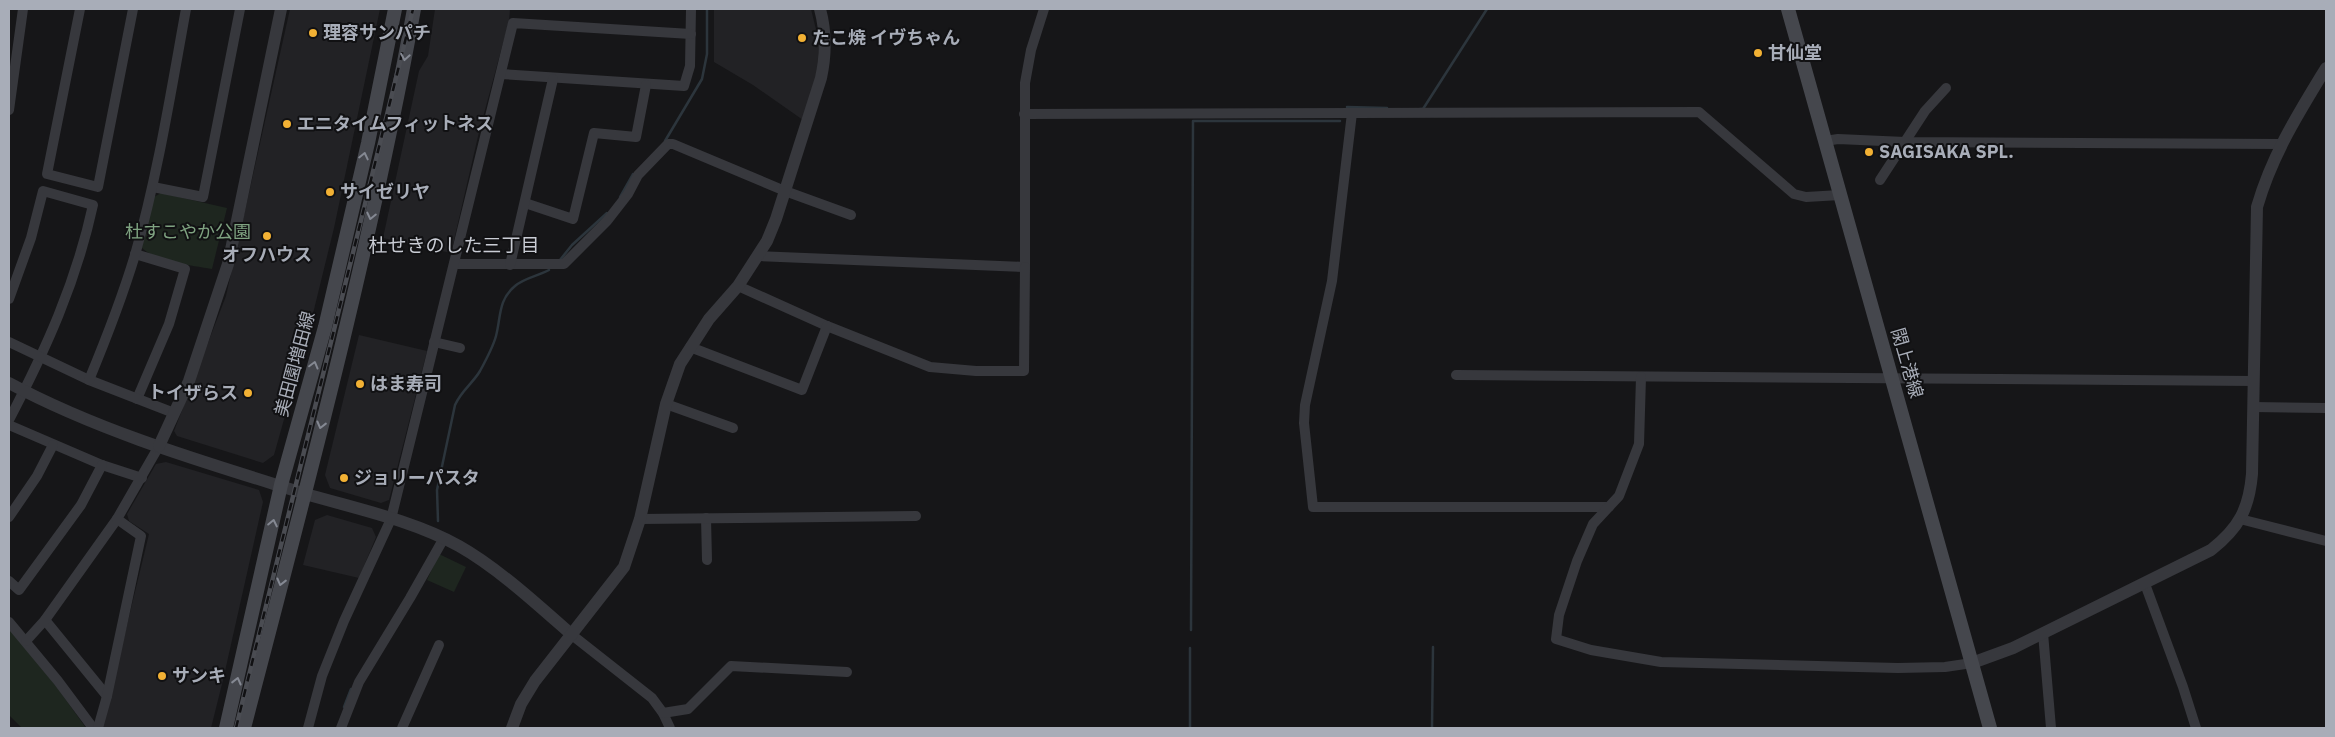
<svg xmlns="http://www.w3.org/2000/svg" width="2335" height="737" font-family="'IBM Plex Sans','Noto Sans JP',sans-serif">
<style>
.built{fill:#222225}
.green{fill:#1e261f}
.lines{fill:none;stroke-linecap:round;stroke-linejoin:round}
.stream{stroke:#2c353c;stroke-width:2.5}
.minor{stroke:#37383d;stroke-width:10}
.tertiary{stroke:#37383d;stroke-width:12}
.secondary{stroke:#45474d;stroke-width:14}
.rail-casing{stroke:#4a4c52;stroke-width:4.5}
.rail{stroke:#111113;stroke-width:2.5;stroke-dasharray:8;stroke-linecap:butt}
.oneway{stroke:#858993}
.poi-dot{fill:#f2b134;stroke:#111113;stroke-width:2}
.labels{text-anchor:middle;stroke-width:4;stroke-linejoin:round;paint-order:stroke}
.poi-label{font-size:18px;font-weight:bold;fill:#a8adb8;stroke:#111113;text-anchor:start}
.park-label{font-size:18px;fill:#7fa381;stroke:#111113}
.street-label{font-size:18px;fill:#a8adb8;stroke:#111113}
.neighbourhood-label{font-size:19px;fill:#c9ccd4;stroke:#111113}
</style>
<rect width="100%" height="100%" fill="#161618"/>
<g class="built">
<polygon points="290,9 380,9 334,228 308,334 274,455 263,463 177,436 174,431 226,296"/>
<polygon points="435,9 510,9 509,21 479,132 451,253 383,238 419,71 428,56"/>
<polygon points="714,9 811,9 819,42 817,75 803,120 753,85 714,62"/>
<polygon points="359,335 427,351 389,500 381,503 330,488 325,475"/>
<polygon points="166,462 259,490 263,502 223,680 211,728 102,728 149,534 129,521 127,514 156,464"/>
<polygon points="327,515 372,528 376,537 359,578 303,565 315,520"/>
</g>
<g class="green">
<path d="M161 193 227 208 212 269C194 266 154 261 141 247L154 197Z"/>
<polygon points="439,554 466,567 454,592 427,580"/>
<polygon points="9,629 56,686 86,728 22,728 9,715"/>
</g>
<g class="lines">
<g class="stream">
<polyline points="1347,107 1387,108"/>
<polyline points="1420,109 1423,109 1487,9"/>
<polyline points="665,141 702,79 707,54 707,9"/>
<polyline points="620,197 633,174"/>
<polyline points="560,260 572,245 607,213"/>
<path d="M438 521 437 490 455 405C461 391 473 383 480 371 486 360 493 347 496 336 501 317 498 300 515 286 524 278 538 276 549 270"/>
<polyline points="1191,630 1193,121 1340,121"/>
<polyline points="344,707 351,689"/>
<polyline points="1190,728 1190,648"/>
<polyline points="1432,728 1433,647"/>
</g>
<g class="minor">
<polyline points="80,9 47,174 98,187 133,9"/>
<polyline points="501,74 684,86 690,66 691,9"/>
<polyline points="9,110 23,9"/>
<polyline points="1352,113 1332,281 1305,405 1304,423 1313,507 1609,507"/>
<polyline points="1024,114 1699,112 1794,194 1806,197 1840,195"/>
<polyline points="1825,141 1838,139 1905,142 2281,144"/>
<polyline points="1880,180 1925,111 1946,88"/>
<polyline points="153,187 203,197 240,9"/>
<polyline points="525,203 573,219 594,133 636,137 646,85"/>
<polyline points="135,254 185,269 169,324 137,399"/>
<polyline points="758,256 1025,267 1025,83 1031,50 1044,9"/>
<polyline points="454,264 564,264 607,221 628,194 638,175 668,144 673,144 785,191 851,215"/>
<polyline points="510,265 553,79"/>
<polyline points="738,286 827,326 930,367 976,371 1024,371 1025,267"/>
<path d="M9 299 31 238 43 191 93 205C76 283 46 349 9 420"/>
<polyline points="9,342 89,380 174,413"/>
<polyline points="434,342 460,348"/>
<polyline points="690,347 802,390 827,326"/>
<polyline points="1456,375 2254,381"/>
<polyline points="1641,377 1639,444 1619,496 1593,524 1577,561 1559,615 1556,639 1591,650 1661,662 1898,668 1945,667 1972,663"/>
<path d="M89 380C106 339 122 298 135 255 158 174 171 91 186 9"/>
<polyline points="666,404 733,428"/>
<polyline points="2253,407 2326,408"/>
<polyline points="9,425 102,465 142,478"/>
<polyline points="9,517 37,476 53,445"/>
<polyline points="706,518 707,560"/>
<polyline points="640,519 916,516"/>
<polyline points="2240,519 2326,541"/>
<polyline points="9,581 19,590 81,505 102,465"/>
<polyline points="2145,584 2183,687 2196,728"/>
<polyline points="45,620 107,696"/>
<polyline points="9,622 58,681 93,728"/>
<polyline points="2043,633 2051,728"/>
<polyline points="572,635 652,698 663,713 670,728"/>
<polyline points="26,641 45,620 117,519"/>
<polyline points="663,713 688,709 731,666 847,672"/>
<polyline points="98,728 107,696 141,536 117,519 159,446"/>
<polyline points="308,728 322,676 344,621 391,519 513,23 691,34"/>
<polyline points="341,728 359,682 410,598 444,538"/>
<polyline points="402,728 439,645"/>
</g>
<g class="tertiary">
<path d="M9 383C100 432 207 463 306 494 357 509 412 520 459 546 498 568 539 606 572 635"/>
<polyline points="159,446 189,381 228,264 281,9"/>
<path d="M1972 663 2013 648 2211 550C2239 528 2249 509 2252 474L2257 207C2272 155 2298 114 2326 68"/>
<path d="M512 728 521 704 535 681 624 567 640 519 666 404 680 364 709 319 738 286 767 241 776 219 821 78C826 55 826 31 820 9"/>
</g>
<g class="secondary">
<polyline points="1788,9 1990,728"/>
<polyline points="226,728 281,485 325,327 368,143 395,9"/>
<path d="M244 728C306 490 370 251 414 9"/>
</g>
<g class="rail-casing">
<polyline id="rail" points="236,728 413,9"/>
</g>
<use href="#rail" class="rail"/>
</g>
<defs><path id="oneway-chevron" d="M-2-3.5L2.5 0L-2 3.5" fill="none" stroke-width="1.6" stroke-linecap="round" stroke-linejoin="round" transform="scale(1.25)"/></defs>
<g class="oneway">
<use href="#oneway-chevron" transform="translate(405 57) rotate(100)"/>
<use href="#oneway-chevron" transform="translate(364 156) rotate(-77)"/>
<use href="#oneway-chevron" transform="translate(371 216) rotate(103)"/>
<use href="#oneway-chevron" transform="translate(314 365) rotate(-75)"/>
<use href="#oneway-chevron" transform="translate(321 425) rotate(104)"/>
<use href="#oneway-chevron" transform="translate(273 523) rotate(-78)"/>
<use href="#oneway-chevron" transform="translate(281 582) rotate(104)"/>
<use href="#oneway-chevron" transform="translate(237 681) rotate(-76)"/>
</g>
<g class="poi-dot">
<circle cx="313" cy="33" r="5"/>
<circle cx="802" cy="38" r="5"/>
<circle cx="1758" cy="53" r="5"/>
<circle cx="287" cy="124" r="5"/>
<circle cx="1869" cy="152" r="5"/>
<circle cx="330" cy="192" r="5"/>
<circle cx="267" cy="236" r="5"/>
<circle cx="360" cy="384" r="5"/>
<circle cx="248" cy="393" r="5"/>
<circle cx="344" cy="478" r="5"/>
<circle cx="162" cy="676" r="5"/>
</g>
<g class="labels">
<g class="poi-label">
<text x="323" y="39">理容サンパチ</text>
<text x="812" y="44">たこ焼 イヴちゃん</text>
<text x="1768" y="59">甘仙堂</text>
<text x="297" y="130">エニタイムフィットネス</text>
<text x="1879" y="158">SAGISAKA SPL.</text>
<text x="340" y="198">サイゼリヤ</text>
<text x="267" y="261" text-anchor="middle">オフハウス</text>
<text x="370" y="390">はま寿司</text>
<text x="238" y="399" text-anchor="end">トイザらス</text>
<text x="354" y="484">ジョリーパスタ</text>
<text x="172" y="682">サンキ</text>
</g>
<g class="park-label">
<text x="188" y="238">杜すこやか公園</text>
</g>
<g class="street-label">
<text transform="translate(1907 363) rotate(74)" y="6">閖上港線</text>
<text transform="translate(295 364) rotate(-75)" y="6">美田園増田線</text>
</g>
<g class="neighbourhood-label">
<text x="454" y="252">杜せきのした三丁目</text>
</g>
</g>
<rect width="2335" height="737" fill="none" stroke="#a8adb8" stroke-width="20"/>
</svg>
